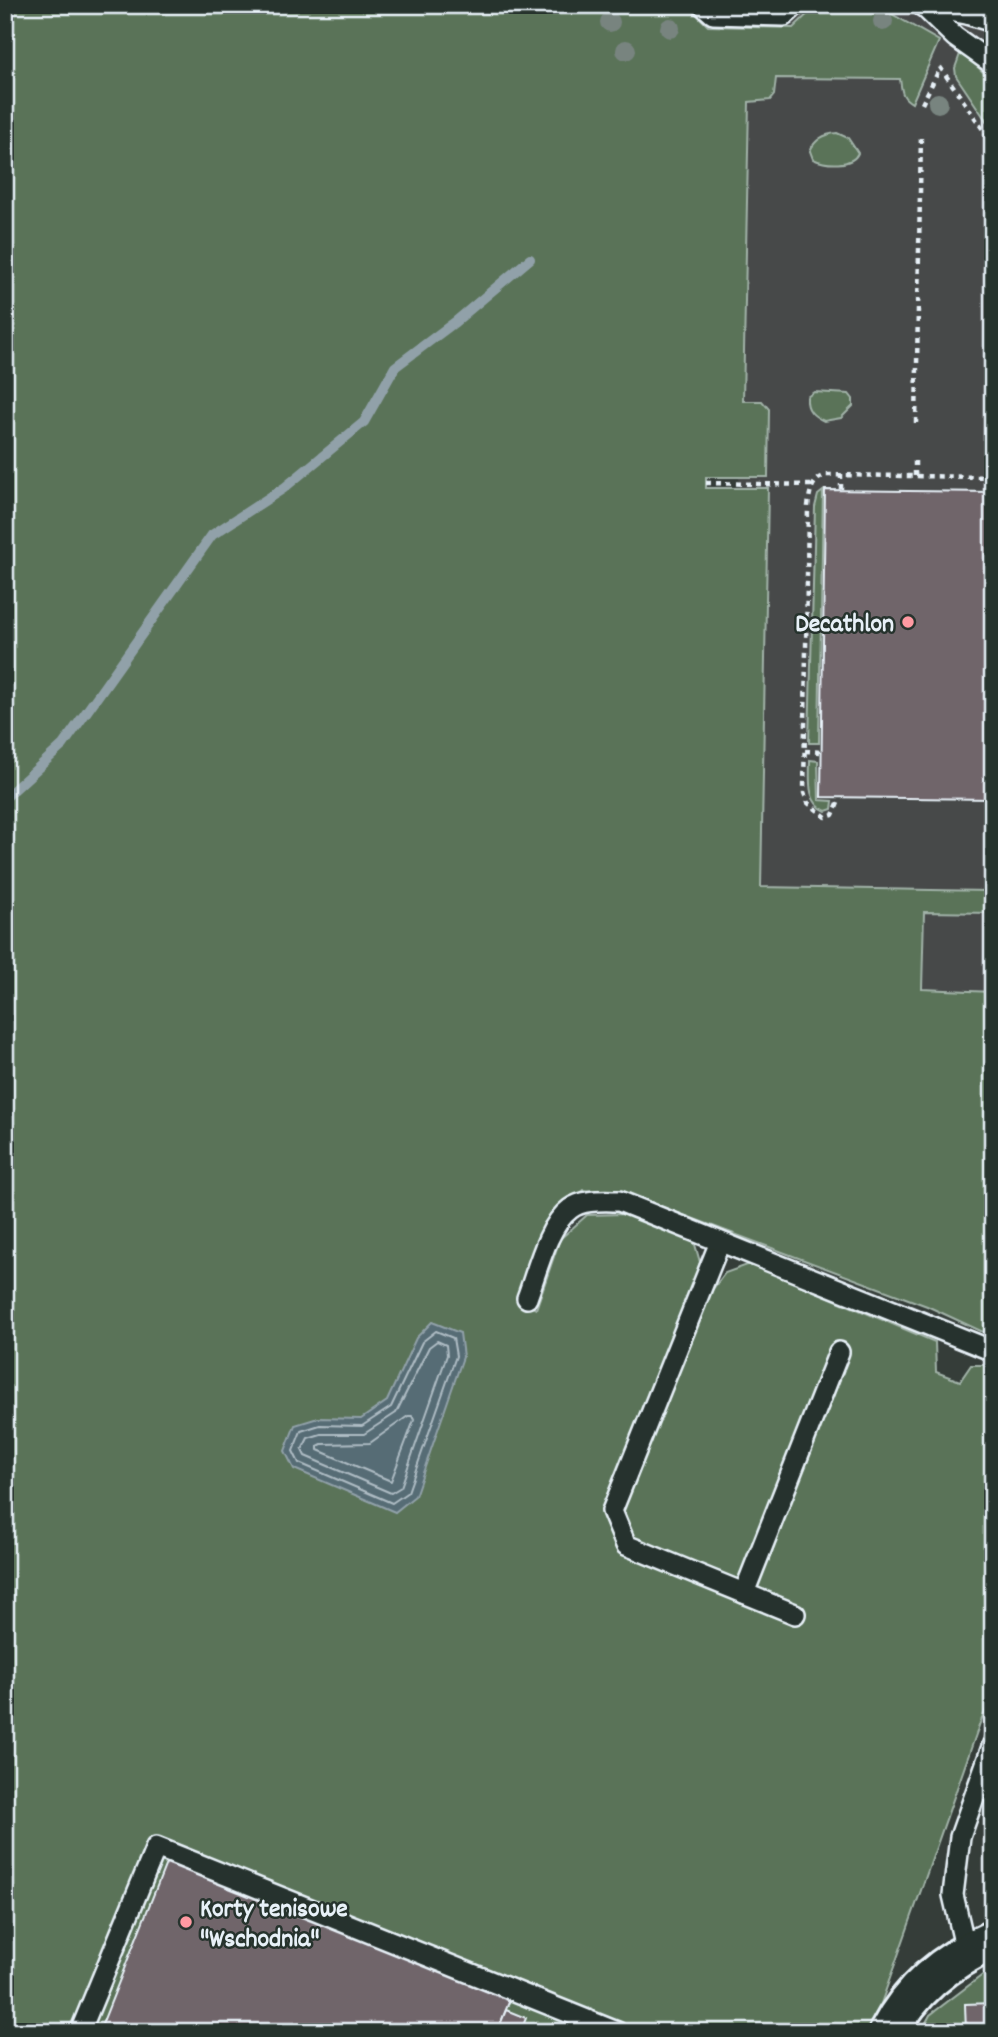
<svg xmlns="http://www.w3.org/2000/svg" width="998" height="2037" font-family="Dekko,sans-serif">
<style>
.built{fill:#464948}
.green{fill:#5a7359;stroke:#a1b2a8;stroke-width:2}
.water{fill:#576c75;stroke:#91a1a9;stroke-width:2}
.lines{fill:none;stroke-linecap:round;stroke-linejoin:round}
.shore{stroke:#aebcc4;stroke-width:2}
.stream{stroke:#91a1a9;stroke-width:10}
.building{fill:#6f656b;stroke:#e8f1f8;stroke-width:2}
.lane-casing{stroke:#e8f1f8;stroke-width:24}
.street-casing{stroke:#e8f1f8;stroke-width:44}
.path{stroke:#e8f1f8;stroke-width:4.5;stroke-dasharray:5 5;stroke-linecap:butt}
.lane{stroke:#26332d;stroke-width:19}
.street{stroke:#26332d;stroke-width:38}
.tree{fill:#78847f}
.poi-dot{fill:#ff9aa2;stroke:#26332d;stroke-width:2.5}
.labels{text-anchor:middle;stroke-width:5;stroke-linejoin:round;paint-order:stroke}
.poi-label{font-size:26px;font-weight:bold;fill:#e8f1f8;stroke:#26332d;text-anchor:end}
</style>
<rect width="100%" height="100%" fill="#353d39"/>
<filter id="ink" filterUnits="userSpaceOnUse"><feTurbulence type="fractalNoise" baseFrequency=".0143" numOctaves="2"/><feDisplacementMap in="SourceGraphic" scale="14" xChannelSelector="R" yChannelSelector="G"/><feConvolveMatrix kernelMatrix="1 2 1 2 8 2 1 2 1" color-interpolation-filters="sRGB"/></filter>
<g filter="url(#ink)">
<polygon class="built" points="480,5 993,5 993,992 922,990 924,912 728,908 749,102"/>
<g class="green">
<path d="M5 5H687L708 26 793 28 817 5H876L939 41 912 103C901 97 902 91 900 79L776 78 774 95 770 100 749 102 743 401H762L769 409 768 477H706V488H768L761 887 988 891 989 870 993 867V913L924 912 922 989 993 992V1333L983 1332 927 1306 638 1198 584 1190 548 1219 517 1299 536 1309 560 1239 587 1215 623 1214 666 1227 694 1241 700 1262 692 1288 709 1294 725 1273 750 1264 935 1342 936 1372 960 1381 971 1365H993V1694L980 1723 871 2032H5Z"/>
<path d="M960 54C998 78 993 88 993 131L956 76 955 68Z"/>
<path d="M837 133 848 138 858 153C852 167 826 165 813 159L810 151C815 139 824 134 837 133Z"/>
<path d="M814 392 849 394 853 399V406L841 418 824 421C813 416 806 410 807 397Z"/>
<polygon points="823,491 819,743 809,743 815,507 818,495"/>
<path d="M810 760 818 761 819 800 833 801 832 809 826 811C806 803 810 778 810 760Z"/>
<polygon points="993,1967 993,2032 921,2032 930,2015"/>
</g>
<polygon class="water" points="432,1322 460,1333 463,1357 415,1496 395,1512 294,1469 285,1451 295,1425 318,1418 361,1419 387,1401 416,1338"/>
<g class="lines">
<g class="shore">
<polygon points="436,1331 453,1338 456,1356 408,1492 392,1503 299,1463 293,1451 301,1431 320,1425 362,1426 391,1407 422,1342"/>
<polygon points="437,1341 446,1345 447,1355 401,1487 391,1493 305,1456 302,1450 308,1438 321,1434 364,1434 396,1413 429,1347"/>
<polygon points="408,1416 412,1416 414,1420 391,1481 318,1450 318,1446 322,1444 370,1443"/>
</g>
<polyline class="stream" points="5,798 63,745 212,535 284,488 364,422 395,367 455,322 530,259"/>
</g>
<g class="building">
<polygon points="825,490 993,492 993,799 821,797"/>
<polygon points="167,1861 511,1997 497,2032 99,2032"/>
<polygon points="993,2003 993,2032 966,2032 965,2004"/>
<polygon points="506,2010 526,2018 521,2031 523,2032 497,2032"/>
</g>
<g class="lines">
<g class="lane-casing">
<g id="lane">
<polyline points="703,5 713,14 784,16 796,5"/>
<polyline points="922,6 966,14 993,22"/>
<polyline points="924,7 955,37 993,64"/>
<polyline points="720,1242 612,1511 626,1545 795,1614"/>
<path d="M527 1298C537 1272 547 1226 570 1209 583 1199 603 1201 619 1201L993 1351"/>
<polyline points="744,1593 839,1352"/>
<polyline points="966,1951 953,1895 960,1837 993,1744"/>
<polyline points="80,2032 156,1847 617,2032"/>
</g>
</g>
<g class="street-casing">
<path id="street" d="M889 2032C911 1989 949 1959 993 1940"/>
</g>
<g class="path">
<polyline points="940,67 993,144"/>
<polyline points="922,104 940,68"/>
<polyline points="916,423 921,135"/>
<polyline points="841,474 841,490"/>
<polyline points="915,476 915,461"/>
<polyline points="706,483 812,485"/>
<polyline points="805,751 822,752"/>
<path d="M838 803 833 815 826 817 808 803 804 793 808 506C810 492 811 480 826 475L993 477"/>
<polyline points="990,1836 993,1857"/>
</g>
<use href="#lane" class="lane"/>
<use href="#street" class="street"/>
</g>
<g class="tree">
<circle cx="883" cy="21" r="10"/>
<circle cx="610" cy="22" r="10"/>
<circle cx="670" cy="28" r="10"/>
<circle cx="626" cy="50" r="10"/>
<circle cx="938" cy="103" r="10"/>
</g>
</g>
<g class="poi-dot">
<circle cx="908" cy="622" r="7"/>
<circle cx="186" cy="1922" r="7"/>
</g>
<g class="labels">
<g class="poi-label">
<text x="894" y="631">Decathlon</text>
<text x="200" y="1916" text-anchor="start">Korty tenisowe<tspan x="200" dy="30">"Wschodnia"</tspan></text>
</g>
</g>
<rect width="998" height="2037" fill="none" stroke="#26332d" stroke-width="28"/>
<rect x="14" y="14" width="970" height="2009" fill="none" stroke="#e8f1f8" stroke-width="2.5" filter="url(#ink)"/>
</svg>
